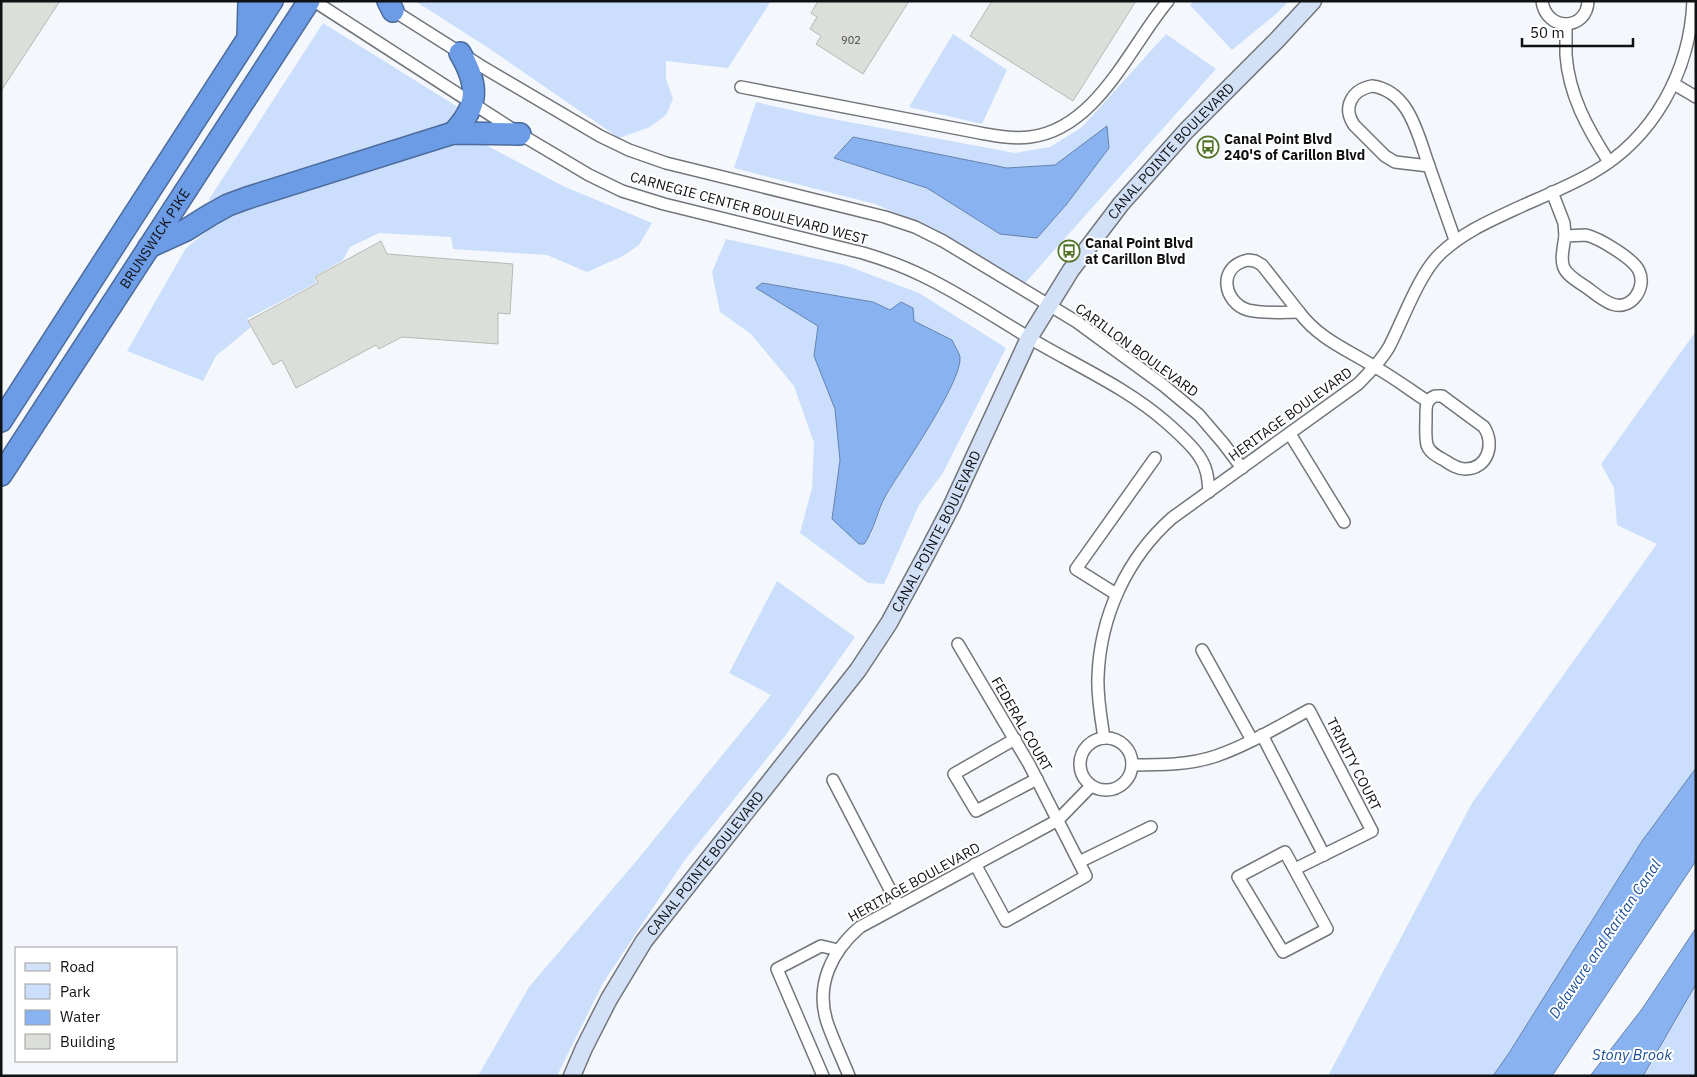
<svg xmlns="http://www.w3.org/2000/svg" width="1697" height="1077" font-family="'IBM Plex Sans',sans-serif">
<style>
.green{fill:#cbdefb;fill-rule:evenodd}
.water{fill:#88b2f0;stroke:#6482ae}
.building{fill:#dbded9;stroke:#b6b9b4}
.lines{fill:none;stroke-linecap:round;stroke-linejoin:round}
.street-casing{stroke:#727579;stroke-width:14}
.secondary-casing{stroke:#727579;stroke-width:19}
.highway-casing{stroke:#4c6b9c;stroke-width:24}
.street{stroke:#fff;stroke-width:11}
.secondary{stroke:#d3e1f8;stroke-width:16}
.highway{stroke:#6c9ce6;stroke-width:21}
.labels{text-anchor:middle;stroke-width:4;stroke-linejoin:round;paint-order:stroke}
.number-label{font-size:11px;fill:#434444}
.poi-label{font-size:14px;font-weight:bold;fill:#101113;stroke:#fff;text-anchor:start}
.street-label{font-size:14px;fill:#101113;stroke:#fff}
.water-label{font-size:15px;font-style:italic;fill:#1c4e96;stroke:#fff}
</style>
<rect width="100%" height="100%" fill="#f4f8fd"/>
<g class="green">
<polygon points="415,1 771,1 728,68 666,61 666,79 673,99 666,115 650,127 619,138 490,49"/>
<polygon points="1194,1 1289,1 1276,14 1232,50 1190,5"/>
<polygon points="323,23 461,109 451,123 208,201"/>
<polygon points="953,34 1007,70 982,124 909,107"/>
<path d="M1166 34 1216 69 1025 283 943 234 875 204 734 168 756 102 817 116 1015 153 1050 147 1082 127ZM1108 127 1000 234 927 188 834 158 854 137 1007 168 1055 165Z"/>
<polygon points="482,143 563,186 652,223 639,245 623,256 587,272 547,255 453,249 451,237 379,233 350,247 343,260 314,277 316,283 247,319 251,327 216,356 203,381 127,351 186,248 225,217 451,145"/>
<path d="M726 239 845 265 919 293 1006 348 943 473 919 505 884 584 868 583 800 533 812 488 814 443 794 386 751 334 720 312 712 272ZM762 283 873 302 952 340 960 358 955 378 909 459 885 497 871 535 832 519 840 460 835 409 814 356 818 326 756 288Z"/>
<polygon points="1696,331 1696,768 1642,841 1509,1053 1493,1076 1328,1076 1472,803 1657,544 1617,525 1614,488 1601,464"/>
<polygon points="777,581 855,637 785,736 684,861 603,983 557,1076 478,1076 529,987 638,859 771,695 729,673"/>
<polygon points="1696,946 1696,1076 1612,1076"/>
</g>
<g class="water">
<polygon points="1107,126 1109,148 1066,205 1037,238 1000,234 927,188 834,158 853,137 1007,168 1055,165"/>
<path d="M762 283 873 302 890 310 901 302 913 308 914 321 952 340C954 345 959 352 960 357 963 381 900 471 886 495 877 511 875 529 864 544H859L832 519 840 460 835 409 814 356 818 326 756 288Z"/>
<polygon points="1696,768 1696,861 1552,1076 1493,1076 1509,1053 1642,841"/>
<polygon points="1696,928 1696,984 1643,1076 1590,1076 1642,1009"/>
</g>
<g class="building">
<polygon points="1,1 60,1 1,91"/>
<polygon points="818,1 909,1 863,74 816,44 821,36 810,29 817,17 811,13"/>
<polygon points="992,1 1136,1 1073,101 970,36"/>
<polygon points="381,241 387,254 513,264 510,314 498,313 498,344 402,337 379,349 376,345 296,388 282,360 273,365 248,321 318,283 315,277"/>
</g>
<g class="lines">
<g class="street-casing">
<g id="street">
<path d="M314 1 520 134 589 175 622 191 664 204 863 253C883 259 903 266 923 276 963 295 1000 321 1038 343 1083 369 1128 389 1167 423 1178 433 1191 444 1199 456 1207 467 1208 478 1209 492"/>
<path d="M1542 1C1546 32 1587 31 1588 1"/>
<polyline points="391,9 481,66 600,136 629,150 666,163 885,217 915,227 943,241 1077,322 1163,385 1199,415 1223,443 1242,468"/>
<path d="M1566 24C1566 35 1566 45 1566 55 1569 96 1588 129 1609 162"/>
<polyline points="1674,84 1696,97"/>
<path d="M1372 86C1410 91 1418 136 1429 166L1395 162 1385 156 1354 125C1342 107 1352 90 1372 86Z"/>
<path d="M741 87 980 133C997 136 1013 139 1030 137 1097 129 1130 46 1168 1"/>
<polyline points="1429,166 1455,240"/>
<polyline points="1552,192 1564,223 1565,236"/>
<path d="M1586 235C1599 238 1634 259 1639 271 1647 288 1631 311 1612 304 1603 301 1593 292 1586 287 1559 270 1560 267 1565 236Z"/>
<path d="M1248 260 1255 261 1262 265 1299 312C1284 312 1263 314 1248 310 1224 303 1216 267 1248 260Z"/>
<path d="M1299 312C1319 339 1348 350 1375 367 1393 377 1410 390 1427 401"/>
<path d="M1435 396H1442L1484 427C1495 444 1488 469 1465 469 1457 469 1450 464 1444 460 1437 456 1430 453 1427 445 1425 437 1426 426 1426 418 1426 408 1425 400 1435 396Z"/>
<polyline points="1290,434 1344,522"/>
<polyline points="1116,594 1076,569 1155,458"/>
<polyline points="958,644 1029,764 1086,876 1006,921 975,864"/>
<polyline points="1202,650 1252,740"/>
<polyline points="1262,735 1324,855"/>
<circle cx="1106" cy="764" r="26"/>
<path d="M1104 738C1101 717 1097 697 1098 677 1100 616 1127 558 1172 518L1358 384C1369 373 1381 361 1389 347 1403 320 1419 274 1440 254 1464 231 1494 219 1524 205 1547 195 1571 185 1592 173 1654 138 1690 71 1693 1"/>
<polyline points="1015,739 954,774 976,811 1037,779"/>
<path d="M1132 765C1160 765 1190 765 1216 756 1248 745 1279 726 1309 710L1372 831 1295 869"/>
<polyline points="833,780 898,905"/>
<polygon points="1285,852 1327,929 1283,952 1238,877"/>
<polyline points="1079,862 1151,827"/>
<polyline points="823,1076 777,969 821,946 838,950"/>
<path d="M849 1076C842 1058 833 1040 827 1022 815 985 832 951 860 927L1058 820 1091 786"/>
</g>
</g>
<g class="secondary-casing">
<g id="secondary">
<path id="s1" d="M572 1076 584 1048 609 999 644 941 858 670 889 623 926 555 952 505 1029 338 1071 270 1121 204 1186 131 1277 40 1313 1"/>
</g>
</g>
<g class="highway-casing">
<g id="highway">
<polyline points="388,1 393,11"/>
<polyline points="248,38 249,1"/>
<path d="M453 133C479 106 479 85 460 53"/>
<polyline points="149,247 186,230 210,215 228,205 247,198 453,133 520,134"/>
<polyline points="1,421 272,1"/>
<path id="s2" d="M1 475 309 1"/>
</g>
</g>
<use href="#street" class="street"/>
<use href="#secondary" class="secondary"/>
<use href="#highway" class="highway"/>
</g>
<defs>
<g id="bus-ring" transform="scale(1.125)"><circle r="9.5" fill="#fff" stroke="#537329" stroke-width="1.5"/><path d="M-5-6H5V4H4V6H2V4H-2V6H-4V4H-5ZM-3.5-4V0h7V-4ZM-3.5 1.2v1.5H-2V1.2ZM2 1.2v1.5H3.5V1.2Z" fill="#537329"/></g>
</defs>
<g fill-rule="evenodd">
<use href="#bus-ring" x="1208" y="147"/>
<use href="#bus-ring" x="1069" y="251"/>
</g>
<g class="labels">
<g class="number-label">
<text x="851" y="44">902</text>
</g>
<g class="poi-label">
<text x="1224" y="144">Canal Point Blvd<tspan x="1224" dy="16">240'S of Carillon Blvd</tspan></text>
<text x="1085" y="248">Canal Point Blvd<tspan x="1085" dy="16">at Carillon Blvd</tspan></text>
</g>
<g class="street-label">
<text dy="5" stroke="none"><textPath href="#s1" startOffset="1108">CANAL POINTE BOULEVARD</textPath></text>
<text transform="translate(749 208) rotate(15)" y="5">CARNEGIE CENTER BOULEVARD WEST</text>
<text dy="5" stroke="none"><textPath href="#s2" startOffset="282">BRUNSWICK PIKE</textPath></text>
<text transform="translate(1137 350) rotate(36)" y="5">CARILLON BOULEVARD</text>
<text transform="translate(1290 414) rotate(-36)" y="5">HERITAGE BOULEVARD</text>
<text dy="5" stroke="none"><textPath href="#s1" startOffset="658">CANAL POINTE BOULEVARD</textPath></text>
<text transform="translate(1022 724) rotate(60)" y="5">FEDERAL COURT</text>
<text transform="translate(1354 764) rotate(63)" y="5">TRINITY COURT</text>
<text dy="5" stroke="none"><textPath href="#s1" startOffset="252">CANAL POINTE BOULEVARD</textPath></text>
<text transform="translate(914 882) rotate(-29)" y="5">HERITAGE BOULEVARD</text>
</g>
<g class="water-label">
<text transform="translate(1605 939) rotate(-56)" y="5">Delaware and Raritan Canal</text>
<text x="1632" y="1060">Stony Brook</text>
</g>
</g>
<rect width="1697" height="1077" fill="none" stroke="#101113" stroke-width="5"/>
<rect x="15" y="947" width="162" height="115" fill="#ffffff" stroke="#9fa0a1"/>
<rect x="25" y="963" width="25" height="8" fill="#d3e1f8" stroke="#9fa0a1"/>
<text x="60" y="972" font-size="15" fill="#101113">Road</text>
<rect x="25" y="984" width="25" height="15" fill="#cbdefb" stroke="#9fa0a1"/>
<text x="60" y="997" font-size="15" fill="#101113">Park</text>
<rect x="25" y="1010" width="25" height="15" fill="#88b2f0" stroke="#9fa0a1"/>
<text x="60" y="1022" font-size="15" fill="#101113">Water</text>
<rect x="25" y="1034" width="25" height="15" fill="#dbded9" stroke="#9fa0a1"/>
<text x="60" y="1047" font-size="15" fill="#101113">Building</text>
<path d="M1522 38v8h111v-8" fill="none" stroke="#101113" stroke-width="2.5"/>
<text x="1530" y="38" font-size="15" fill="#101113" stroke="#ffffff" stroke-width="4" paint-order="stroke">50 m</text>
</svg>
